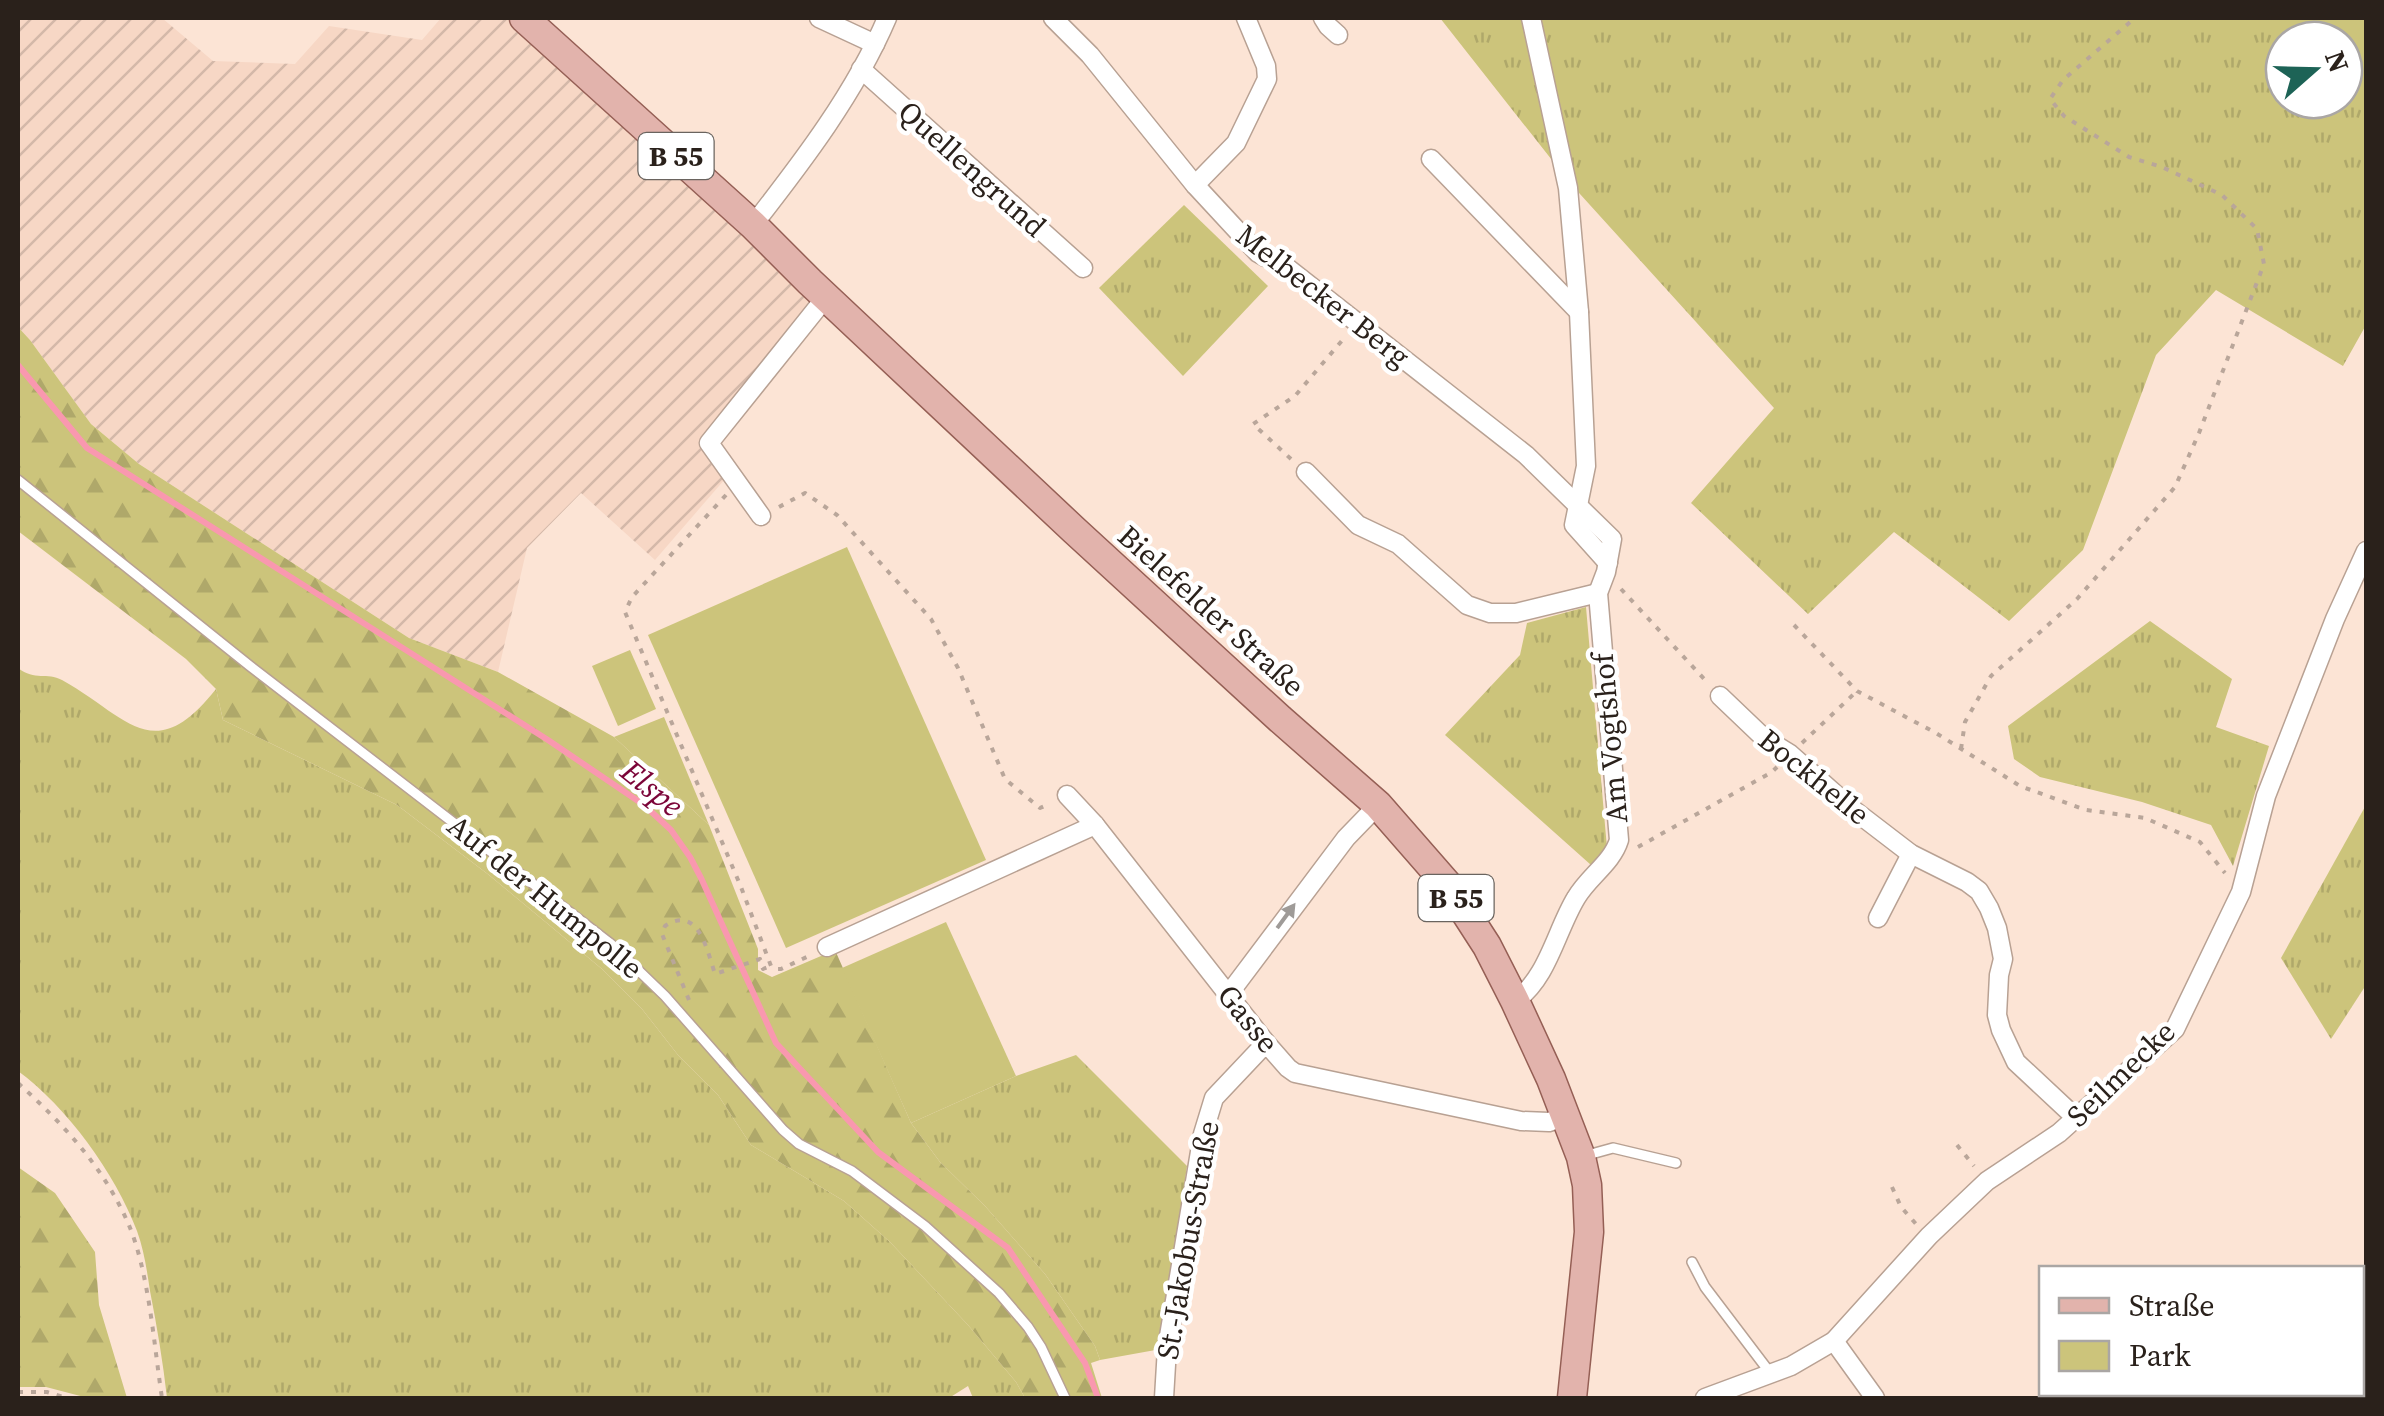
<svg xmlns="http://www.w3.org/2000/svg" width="2384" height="1416" font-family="'Source Serif 4',serif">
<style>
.industrial{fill:url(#industrial-furrows)}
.grass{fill:url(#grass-tufts);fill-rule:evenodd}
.forest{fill:url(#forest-firs)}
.green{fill:#ccc47b}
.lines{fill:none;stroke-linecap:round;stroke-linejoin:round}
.stream{stroke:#f998af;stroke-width:6}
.lane-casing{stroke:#b8a193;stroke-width:12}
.street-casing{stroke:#b8a193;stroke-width:21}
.primary-casing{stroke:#955f55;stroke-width:31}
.path{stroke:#b9a69a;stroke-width:4;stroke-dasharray:5 8;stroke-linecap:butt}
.lane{stroke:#fff;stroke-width:9}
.street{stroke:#fff;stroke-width:18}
.primary{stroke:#e2b3ac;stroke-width:28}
.oneway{fill:#9f9b98}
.labels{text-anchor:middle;stroke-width:9;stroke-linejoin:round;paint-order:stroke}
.shield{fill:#fff;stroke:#6a645f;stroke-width:2.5}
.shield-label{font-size:28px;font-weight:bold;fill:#2a211b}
.street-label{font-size:30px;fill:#2a211b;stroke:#fff}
.water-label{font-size:32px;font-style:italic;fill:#7b0438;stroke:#fff}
</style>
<defs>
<pattern id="industrial-furrows" width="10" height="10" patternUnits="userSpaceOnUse" patternTransform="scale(2.5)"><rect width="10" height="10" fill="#f7d7c5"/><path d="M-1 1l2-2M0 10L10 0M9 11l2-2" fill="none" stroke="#d4b8a9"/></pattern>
<pattern id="grass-tufts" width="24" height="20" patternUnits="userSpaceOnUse" patternTransform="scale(2.5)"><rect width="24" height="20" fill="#ccc47b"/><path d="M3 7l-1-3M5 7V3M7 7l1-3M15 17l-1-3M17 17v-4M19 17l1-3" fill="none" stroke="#afa86a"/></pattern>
<pattern id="forest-firs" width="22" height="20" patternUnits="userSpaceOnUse" patternTransform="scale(2.5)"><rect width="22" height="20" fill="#ccc47b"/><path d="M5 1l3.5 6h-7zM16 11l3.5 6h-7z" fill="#afa86a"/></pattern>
</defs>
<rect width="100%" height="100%" fill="#fce4d5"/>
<polygon class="industrial" points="18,18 162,18 213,61 295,64 329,26 422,40 441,18 511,18 813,302 705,442 725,479 655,560 581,493 527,548 498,672 409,638 139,464 91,424 30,340 18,327"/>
<g class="grass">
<path d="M1440 18H2366V325L2343 366 2216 290 2156 355 2083 550 2009 621 1894 532 1808 614 1691 503 1774 408 1570 183ZM2284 40H2344V100H2284Z"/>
<polygon points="1184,205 1268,286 1183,376 1099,288"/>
<polygon points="1586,607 1607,848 1591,865 1445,735 1520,655 1527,623"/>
<polygon points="2150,621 2232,679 2216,727 2269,746 2233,866 2211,825 2142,802 2040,777 2014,759 2008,726"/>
<path d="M18 668C35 681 47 672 62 680 127 716 153 769 216 689L223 720 397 805 489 875 602 969 642 1009 678 1055 718 1095 751 1145 844 1201 890 1242 968 1325 1016 1382 1025 1398H973L968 1386 949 1398H167C163 1362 157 1327 150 1291 147 1271 144 1250 137 1231 115 1173 67 1107 18 1071Z"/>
<polygon points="2366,805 2366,985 2331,1039 2281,958"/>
<polygon points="1076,1055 1187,1166 1161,1349 1100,1360 1095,1346 1045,1274 985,1206 940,1162 911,1123 1016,1076"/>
</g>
<g class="forest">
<polygon points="18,327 30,340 91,424 139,464 409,638 498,672 614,737 709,825 758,949 758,970 772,977 835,950 911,1123 940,1162 985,1206 1045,1274 1095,1346 1100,1360 1091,1363 1102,1398 1025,1398 1016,1382 968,1325 890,1242 844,1201 751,1145 718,1095 678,1055 642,1009 602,969 489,875 397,805 223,720 216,689 186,659 18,531"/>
<polygon points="18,1167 55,1193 95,1252 99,1305 127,1398 88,1398 46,1387 18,1387"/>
</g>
<g class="green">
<polygon points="847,547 986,860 786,948 648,635"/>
<polygon points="630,650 656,709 618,726 592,666"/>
<polygon points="664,717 709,825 614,737"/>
<polygon points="946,922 1016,1076 911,1123 842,968"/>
</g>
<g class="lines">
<polyline class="stream" points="18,365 87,448 548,740 644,805 671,830 690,857 701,878 776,1043 878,1152 1008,1248 1085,1363 1098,1398"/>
<g class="lane-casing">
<g id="lane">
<polyline points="18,480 250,666 611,944 665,996 783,1130 799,1144 852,1171 925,1226 999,1293 1028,1327 1041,1347 1065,1398"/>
<polyline points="1584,1156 1613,1148 1676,1163"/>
<polyline points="1692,1262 1705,1287 1771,1374"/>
</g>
</g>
<g class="street-casing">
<g id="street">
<polyline points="819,18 875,44"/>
<path d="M1053 18 1090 55 1195 185 1258 253 1265 257 1276 259 1526 455 1612 539 1606 572 1598 593 1619 840C1612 863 1588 877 1576 898 1556 931 1548 978 1515 1001"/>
<polyline points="1323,18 1328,26 1338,35"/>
<polyline points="1531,18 1568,188 1579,312 1586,466 1574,525 1608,563"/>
<polyline points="861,69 1083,268"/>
<polyline points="1431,159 1579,312"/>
<polyline points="1195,185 1236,143 1267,79 1266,66 1246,18"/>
<path d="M753 225C803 161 855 93 887 18"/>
<polyline points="1306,472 1358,525 1398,544 1467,605 1490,613 1516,613 1598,593"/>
<polyline points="761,516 709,443 826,297"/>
<polyline points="1720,696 1764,738 1790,754 1851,808 1911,854 1967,882 1979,891 1989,908 1997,928 2003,959 1999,975 1997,1015 2001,1030 2016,1062 2076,1118"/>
<polyline points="1067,795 1095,825 1266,1043 1288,1068 1295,1073 1521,1121 1549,1122 1566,1116"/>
<polyline points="1878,918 1911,854"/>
<polyline points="827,947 1095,825"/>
<polyline points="1228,995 1346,838 1378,805"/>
<polyline points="1834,1341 1875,1398"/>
<polyline points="1164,1398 1167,1348 1203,1134 1214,1098 1266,1043"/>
<polyline points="1705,1398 1791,1366 1834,1341 1929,1236 1987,1181 2059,1133 2175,1029 2241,892 2266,796 2335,619 2366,551"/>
</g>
</g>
<g class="primary-casing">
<polyline id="primary" points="524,18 753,225 810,282 1074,530 1280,719 1378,805 1447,884 1487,946 1515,1001 1551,1079 1581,1157 1587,1185 1589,1232 1572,1398"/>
</g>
<g class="path">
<polyline points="1291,459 1253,424 1295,396 1345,337"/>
<polyline points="726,495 632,597 625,612 741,887 771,966 777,969 781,969 809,956"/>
<polyline points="779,507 805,493 837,515 931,619 958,668 1005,779 1040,808 1049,804"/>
<polyline points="1621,589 1706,681"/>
<polyline points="1794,625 1857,691 1936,733 2020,786 2086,810 2145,818 2200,842 2225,873"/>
<polyline points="1802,743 1857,691"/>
<polyline points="1961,749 1965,722 1991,676 2077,599 2175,487 2199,433 2264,264 2257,229 2222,195 2162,167 2129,157 2064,116 2050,99 2063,80 2135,18"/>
<polyline points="1638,847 1772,772 1777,767"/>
<path d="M689 1000 662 934 665 926C698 904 707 950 715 974L760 959 763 969 771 966"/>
<path d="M18 1083C63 1124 103 1166 128 1223 149 1271 154 1346 162 1398"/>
<polyline points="1957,1145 1974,1166"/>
<polyline points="1892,1187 1901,1207 1916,1224"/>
<polyline points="18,1392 47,1392 67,1398"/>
</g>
<use href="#lane" class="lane"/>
<use href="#street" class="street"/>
<use href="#primary" class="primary"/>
</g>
<defs><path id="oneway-solid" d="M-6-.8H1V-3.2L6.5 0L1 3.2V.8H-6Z" transform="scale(2.5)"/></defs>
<use class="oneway" href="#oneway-solid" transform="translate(1286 916) rotate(-54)"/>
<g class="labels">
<g class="shield">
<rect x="638.5" y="133" width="75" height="46" rx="8"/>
<rect x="1418.5" y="875" width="75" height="46" rx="8"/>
</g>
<g class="shield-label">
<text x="676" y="166">B 55</text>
<text x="1456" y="908">B 55</text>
</g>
<g class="street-label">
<text transform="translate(972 169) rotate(42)" y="10">Quellengrund</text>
<text transform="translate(1323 296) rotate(38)" y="10">Melbecker Berg</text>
<text transform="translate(1211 611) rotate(42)" y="10">Bielefelder Straße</text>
<text transform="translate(1610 738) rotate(-95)" y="10">Am Vogtshof</text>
<text transform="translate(1814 777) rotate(39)" y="10">Bockhelle</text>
<text transform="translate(545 897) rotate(39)" y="10">Auf der Humpolle</text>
<text transform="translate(1248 1019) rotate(51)" y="10">Gasse</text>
<text transform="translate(2121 1074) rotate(-44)" y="10">Seilmecke</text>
<text transform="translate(1188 1240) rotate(-80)" y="10">St.-Jakobus-Straße</text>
</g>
<g class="water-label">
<text transform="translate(652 788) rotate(39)" y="11">Elspe</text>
</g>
</g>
<rect width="2384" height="1416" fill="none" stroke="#2a211b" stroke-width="40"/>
<rect x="2039" y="1266" width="325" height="130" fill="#ffffff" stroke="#aaa6a4" stroke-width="2.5"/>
<rect x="2059" y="1298" width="50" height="15" fill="#e2b3ac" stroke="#aaa6a4" stroke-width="2.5"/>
<text x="2129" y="1316" font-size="30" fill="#2a211b">Straße</text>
<rect x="2059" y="1341" width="50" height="30" fill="#ccc47b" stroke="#aaa6a4" stroke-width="2.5"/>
<text x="2129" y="1366" font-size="30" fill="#2a211b">Park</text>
<g transform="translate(2314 70) rotate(70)"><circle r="48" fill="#ffffff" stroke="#aaa6a4" stroke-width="2.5"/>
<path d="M0-8L18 38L0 25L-18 38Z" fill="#1d6356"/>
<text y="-15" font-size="28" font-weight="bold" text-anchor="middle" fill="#2a211b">N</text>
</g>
</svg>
